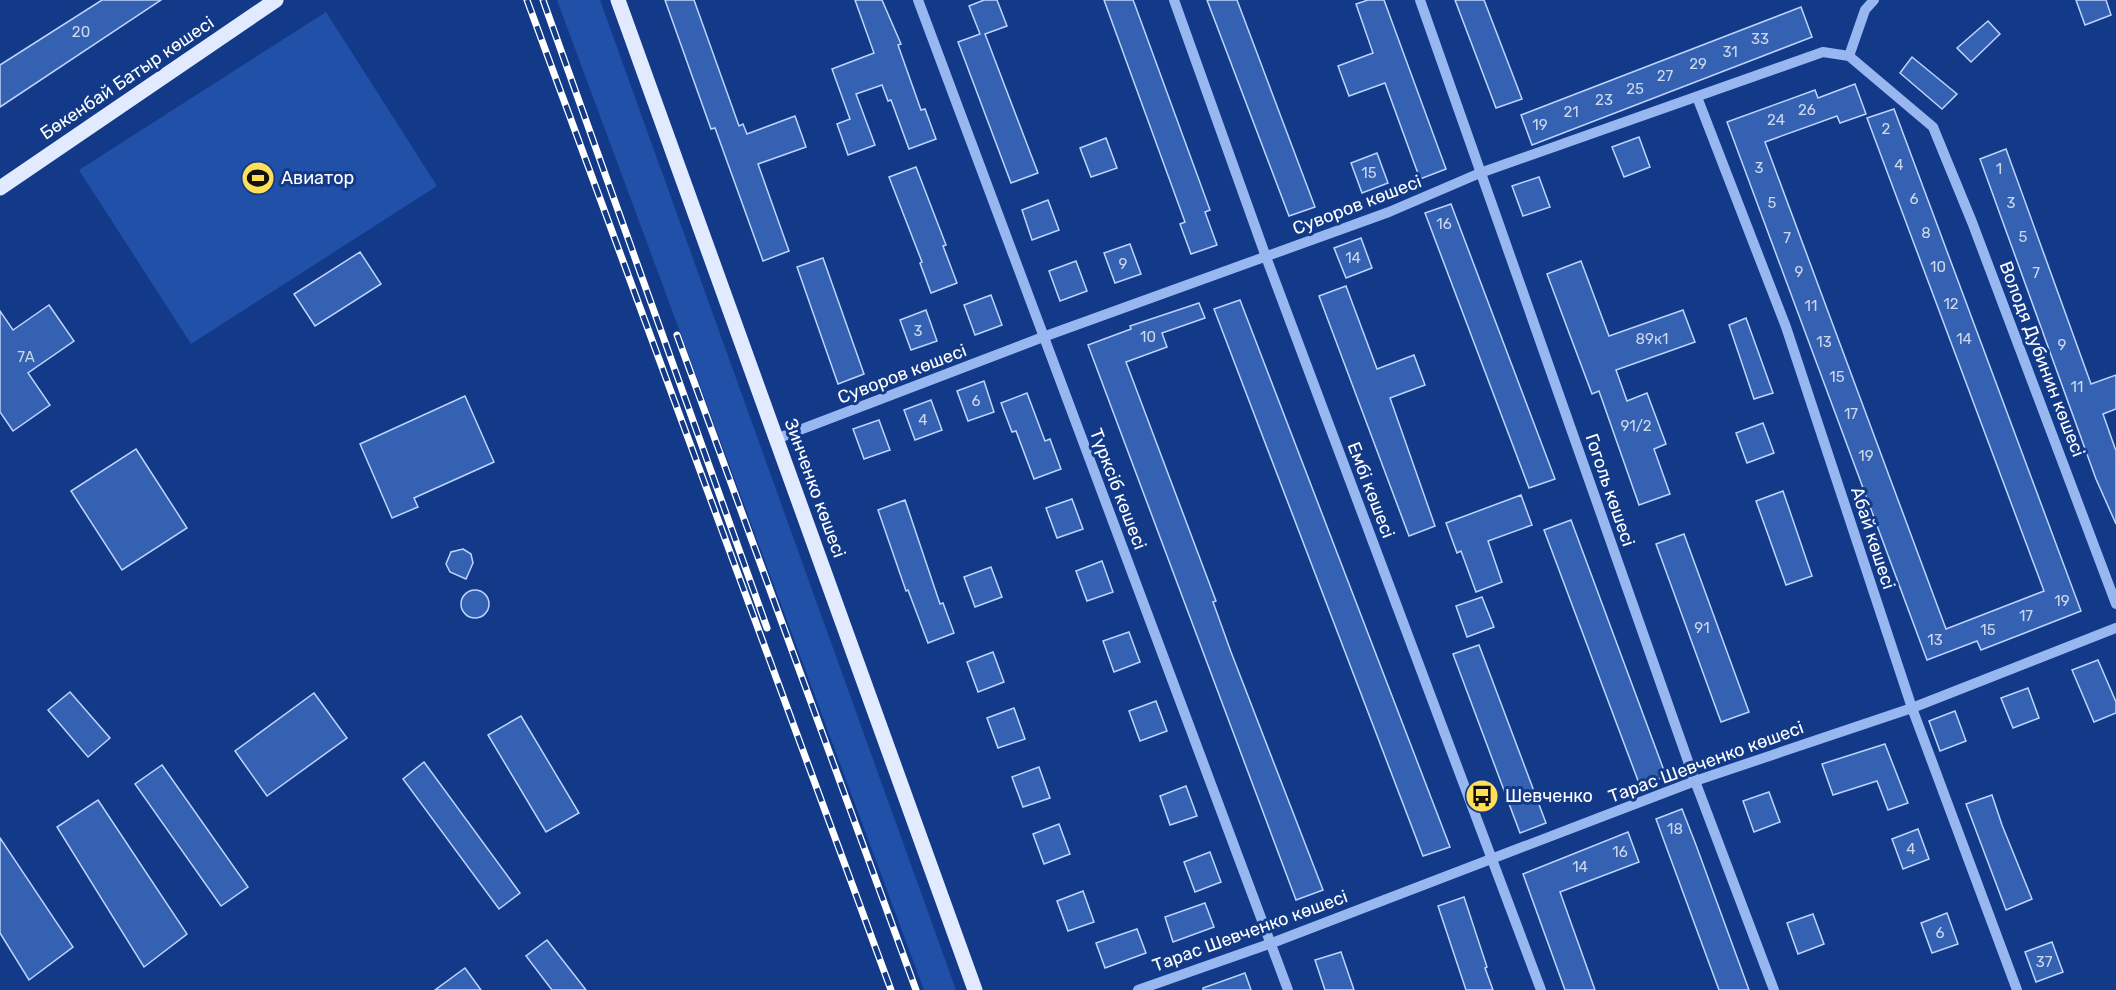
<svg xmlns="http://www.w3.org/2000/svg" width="2116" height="990" font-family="Rubik,sans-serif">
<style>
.green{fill:#2150a8}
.building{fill:#3561b2;stroke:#bed4fc;stroke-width:1.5}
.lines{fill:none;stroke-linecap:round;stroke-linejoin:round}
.minor{stroke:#98b7f1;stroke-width:10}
.major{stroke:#e1eaff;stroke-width:15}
.rail-casing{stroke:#fff;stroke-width:7}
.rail{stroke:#123a89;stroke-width:4.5;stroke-dasharray:14;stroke-linecap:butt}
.labels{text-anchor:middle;stroke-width:6;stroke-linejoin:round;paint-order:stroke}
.number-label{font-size:15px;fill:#ccd8ec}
.street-label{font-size:18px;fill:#fff;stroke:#123a89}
.poi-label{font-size:18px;fill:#fff;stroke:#123a89;text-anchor:start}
</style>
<rect width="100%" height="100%" fill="#123a89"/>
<g class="green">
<polygon points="557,0 600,0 956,990 924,990"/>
<polygon points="326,12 437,186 191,344 79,170"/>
</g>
<g class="building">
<polygon points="102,0 161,0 0,107 0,65"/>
<polygon points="665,0 694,0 739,126 743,124 747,134 795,116 806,147 758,164 789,251 763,261 715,128 711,129"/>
<polygon points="855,0 882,0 901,44 898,45 921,110 925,109 936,139 909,149 891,100 888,101 882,85 856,94 875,145 848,155 837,124 850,119 832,69 874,53"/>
<polygon points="984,0 997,0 1007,26 985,34 1038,173 1011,183 958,42 980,34 969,6"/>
<polygon points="1104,0 1133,0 1135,5 1210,210 1205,212 1217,245 1191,254 1180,224 1185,222"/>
<polygon points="1207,0 1237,0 1315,207 1289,216"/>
<polygon points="1368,0 1384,0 1446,169 1420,179 1385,83 1349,96 1338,66 1373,53 1356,4"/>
<polygon points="1455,0 1484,0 1522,99 1496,108"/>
<polygon points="2076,0 2106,0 2111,15 2085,25"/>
<polygon points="1801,7 1812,37 1532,145 1521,115"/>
<polygon points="1988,21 2000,34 1971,62 1957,48"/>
<polygon points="1912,57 1957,94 1942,109 1900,73"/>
<polygon points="1855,84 1866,114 1840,123 1837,116 1765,142 1946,629 2044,591 1867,118 1894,109 2081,611 1981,650 1977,641 1927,660 1727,122 1815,90 1818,98"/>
<polygon points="1639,137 1650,167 1624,177 1612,147"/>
<polygon points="1106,138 1117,168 1091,177 1080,148"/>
<polygon points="2006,149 2091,384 2116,375 2116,409 2103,414 2116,451 2116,524 2096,479 1980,159"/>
<polygon points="1377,153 1388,183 1362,193 1351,163"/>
<polygon points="916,167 946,245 943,246 957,283 931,293 920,263 922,262 889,177"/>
<polygon points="1539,177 1550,207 1523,216 1512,186"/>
<polygon points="1048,200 1059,230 1032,240 1022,210"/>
<polygon points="1451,204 1555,479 1529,488 1425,213"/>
<polygon points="1361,238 1372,268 1346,278 1334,248"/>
<polygon points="1130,244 1141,274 1115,283 1104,253"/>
<polygon points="360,252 381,284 315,326 294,294"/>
<polygon points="823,258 864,374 838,384 797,267"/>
<polygon points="1076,261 1087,291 1060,301 1049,271"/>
<polygon points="1581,261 1609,336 1683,310 1695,342 1616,370 1627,401 1647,393 1666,444 1654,449 1670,494 1639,505 1599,391 1592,394 1547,274"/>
<polygon points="1346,286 1377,369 1414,355 1425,385 1390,398 1435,526 1409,536 1319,296"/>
<polygon points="991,295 1002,325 975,335 964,305"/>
<polygon points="1240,300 1450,847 1423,856 1214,309"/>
<polygon points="1199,303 1205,318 1162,333 1167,347 1126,362 1216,601 1213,602 1231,652 1323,890 1296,900 1088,345 1131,329 1130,326"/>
<polygon points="49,305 74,341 28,373 50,405 13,431 0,412 0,311 13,330"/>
<polygon points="926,310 937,341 911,350 900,320"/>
<polygon points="1746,318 1773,393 1754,399 1729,325"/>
<polygon points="984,381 994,412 968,421 957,391"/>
<polygon points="1027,393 1045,441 1050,439 1061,469 1034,479 1016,431 1012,432 1001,403"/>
<polygon points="465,396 494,462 414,498 418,507 392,518 360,444"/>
<polygon points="931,400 942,430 915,440 904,410"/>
<polygon points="879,420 890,450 864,459 853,429"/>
<polygon points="1763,423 1774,453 1747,463 1736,433"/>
<polygon points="136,449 187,528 122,570 71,491"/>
<polygon points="1783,491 1812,576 1786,585 1756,501"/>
<polygon points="1521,495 1532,525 1488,541 1502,582 1476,592 1461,551 1457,553 1446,523"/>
<polygon points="1072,499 1083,529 1057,538 1046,508"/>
<polygon points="905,500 940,604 943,603 954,633 928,643 908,590 906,591 878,510"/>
<polygon points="1571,520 1666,776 1640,786 1544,530"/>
<polygon points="1684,534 1749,712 1721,722 1656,544"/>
<polygon points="463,549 471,554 473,563 466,579 450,572 446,564 451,552"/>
<polygon points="1102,561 1113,592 1087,601 1076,571"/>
<polygon points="991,567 1002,597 975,607 964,577"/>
<circle cx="475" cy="604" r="14"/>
<polygon points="1482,597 1494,627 1467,637 1456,606"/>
<polygon points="1129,632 1140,662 1114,672 1103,641"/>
<polygon points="1479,645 1546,823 1520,833 1453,654"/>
<polygon points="993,652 1004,682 978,692 967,662"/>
<polygon points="2098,660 2116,702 2116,713 2094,722 2072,670"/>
<polygon points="2028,688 2039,718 2013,728 2001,698"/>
<polygon points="70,692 110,738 88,757 48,710"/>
<polygon points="314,693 347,738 267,796 235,751"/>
<polygon points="1156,701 1167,731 1140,741 1129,711"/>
<polygon points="1014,708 1025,739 998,748 987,718"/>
<polygon points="1955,711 1966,741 1940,751 1929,721"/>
<polygon points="521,716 579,813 546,832 488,735"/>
<polygon points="1885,744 1908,803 1888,810 1877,781 1833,795 1822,764"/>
<polygon points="424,762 520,893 499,909 403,779"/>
<polygon points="162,765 248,887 221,906 135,784"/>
<polygon points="1039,767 1050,798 1023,807 1012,777"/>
<polygon points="1186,786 1197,816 1170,825 1160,796"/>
<polygon points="1769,792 1780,822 1754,832 1743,801"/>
<polygon points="1992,795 2002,825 2032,899 2006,910 1966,804"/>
<polygon points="98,800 187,934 144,967 57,827"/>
<polygon points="1682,809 1696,845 1749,990 1719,990 1709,963 1656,819"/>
<polygon points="1059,824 1070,854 1044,864 1033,834"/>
<polygon points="1918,829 1929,859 1903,869 1892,839"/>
<polygon points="1628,832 1639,862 1560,892 1595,990 1565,990 1523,874"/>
<polygon points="0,838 73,947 29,980 0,933"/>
<polygon points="1210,852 1221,882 1195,892 1184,862"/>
<polygon points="1083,891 1094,922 1068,931 1057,901"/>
<polygon points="1464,897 1487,967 1485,968 1493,990 1466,990 1438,906"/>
<polygon points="1205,903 1214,927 1173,942 1165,917"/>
<polygon points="1947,913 1958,944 1932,953 1921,923"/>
<polygon points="1813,914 1824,944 1798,954 1787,923"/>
<polygon points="1137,929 1146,953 1105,968 1096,943"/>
<polygon points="547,940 586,990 552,990 526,956"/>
<polygon points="2052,942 2063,972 2036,982 2025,952"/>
<polygon points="1341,952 1354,990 1325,990 1315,960"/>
<polygon points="465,968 481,990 435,990"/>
<polygon points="1245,973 1251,990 1203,990 1203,988"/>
</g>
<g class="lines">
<g class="minor">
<polyline points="918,0 1288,990"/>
<polyline points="1174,0 1266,257 1541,990"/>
<polyline points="1420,0 1695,781 1774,990"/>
<polyline points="1849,56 1865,10 1874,0"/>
<polyline points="1697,97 1786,327 1912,708 2017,990"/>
<polyline points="776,439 1043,337 1389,212 1480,173 1823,52 1849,56 1933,127 1972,222 2116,604"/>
<polyline points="1138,990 1272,943 1695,781 1912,708 2116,628"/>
</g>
<g class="major">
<polyline points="618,0 975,990"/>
<polyline points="0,188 276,0"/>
</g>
<g class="rail-casing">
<g id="rail">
<polyline points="527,0 891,990"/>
<polyline points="543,0 767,628"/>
<polyline points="677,335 916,990"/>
</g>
</g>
<use href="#rail" class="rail"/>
</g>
<defs>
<g id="stadium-disc" transform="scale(1.725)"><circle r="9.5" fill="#ffdf57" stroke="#123a89"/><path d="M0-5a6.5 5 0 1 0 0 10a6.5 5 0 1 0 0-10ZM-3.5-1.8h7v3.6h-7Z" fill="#111"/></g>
<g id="bus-disc" transform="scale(1.725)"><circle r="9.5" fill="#ffdf57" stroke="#123a89"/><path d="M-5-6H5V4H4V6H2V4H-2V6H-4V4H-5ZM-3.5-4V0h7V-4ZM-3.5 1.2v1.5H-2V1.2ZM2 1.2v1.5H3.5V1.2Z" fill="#111"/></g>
</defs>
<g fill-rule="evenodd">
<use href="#stadium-disc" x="258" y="178"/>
<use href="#bus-disc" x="1482" y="796"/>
</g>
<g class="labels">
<g class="number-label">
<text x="81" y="37">20</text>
<text x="1760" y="44">33</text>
<text x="1730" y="57">31</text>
<text x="1698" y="69">29</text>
<text x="1665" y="81">27</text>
<text x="1635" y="94">25</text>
<text x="1604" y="105">23</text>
<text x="1807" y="115">26</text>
<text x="1571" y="117">21</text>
<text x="1776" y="125">24</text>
<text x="1540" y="130">19</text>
<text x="1886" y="134">2</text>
<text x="1899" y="170">4</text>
<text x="1759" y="173">3</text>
<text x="1999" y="174">1</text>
<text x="1369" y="178">15</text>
<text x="1914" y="204">6</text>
<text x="1772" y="208">5</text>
<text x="2011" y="208">3</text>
<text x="1444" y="229">16</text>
<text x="1926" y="238">8</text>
<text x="2023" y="242">5</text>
<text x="1787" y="243">7</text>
<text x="1353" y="263">14</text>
<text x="1123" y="269">9</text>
<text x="1938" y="272">10</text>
<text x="1799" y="277">9</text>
<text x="2036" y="278">7</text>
<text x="1951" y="309">12</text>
<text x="1811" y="311">11</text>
<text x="918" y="336">3</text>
<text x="1148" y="342">10</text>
<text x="1652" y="344">89к1</text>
<text x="1964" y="344">14</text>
<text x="1824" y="347">13</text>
<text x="2062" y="350">9</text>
<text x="26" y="362">7А</text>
<text x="1837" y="382">15</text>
<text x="2077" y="392">11</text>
<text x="976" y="406">6</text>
<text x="1851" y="419">17</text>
<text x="923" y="425">4</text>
<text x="1636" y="431">91/2</text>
<text x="1866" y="461">19</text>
<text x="2062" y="606">19</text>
<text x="2026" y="621">17</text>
<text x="1702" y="633">91</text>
<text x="1988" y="635">15</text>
<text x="1935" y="645">13</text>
<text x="1675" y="834">18</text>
<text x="1911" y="854">4</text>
<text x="1620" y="857">16</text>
<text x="1580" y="872">14</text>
<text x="1940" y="938">6</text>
<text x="2044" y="967">37</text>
</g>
<g class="street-label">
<text transform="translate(127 78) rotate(-34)" y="6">Бөкенбай Батыр көшесі</text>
<text transform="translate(1357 205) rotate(-21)" y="6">Суворов көшесі</text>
<text transform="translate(2042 359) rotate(69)" y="6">Володя Дубинин көшесі</text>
<text transform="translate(902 374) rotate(-21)" y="6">Суворов көшесі</text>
<text transform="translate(815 488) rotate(70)" y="6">Зинченко көшесі</text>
<text transform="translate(1118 489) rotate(69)" y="6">Түрксіб көшесі</text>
<text transform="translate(1371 490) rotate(69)" y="6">Ембі көшесі</text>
<text transform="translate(1610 490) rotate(71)" y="6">Гоголь көшесі</text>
<text transform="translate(1873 538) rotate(72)" y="6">Абай көшесі</text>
<text transform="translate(1706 762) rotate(-20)" y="6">Тарас Шевченко көшесі</text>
<text transform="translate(1250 931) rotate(-20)" y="6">Тарас Шевченко көшесі</text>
</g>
<g class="poi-label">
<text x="281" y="184">Авиатор</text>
<text x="1505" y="802">Шевченко</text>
</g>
</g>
</svg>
